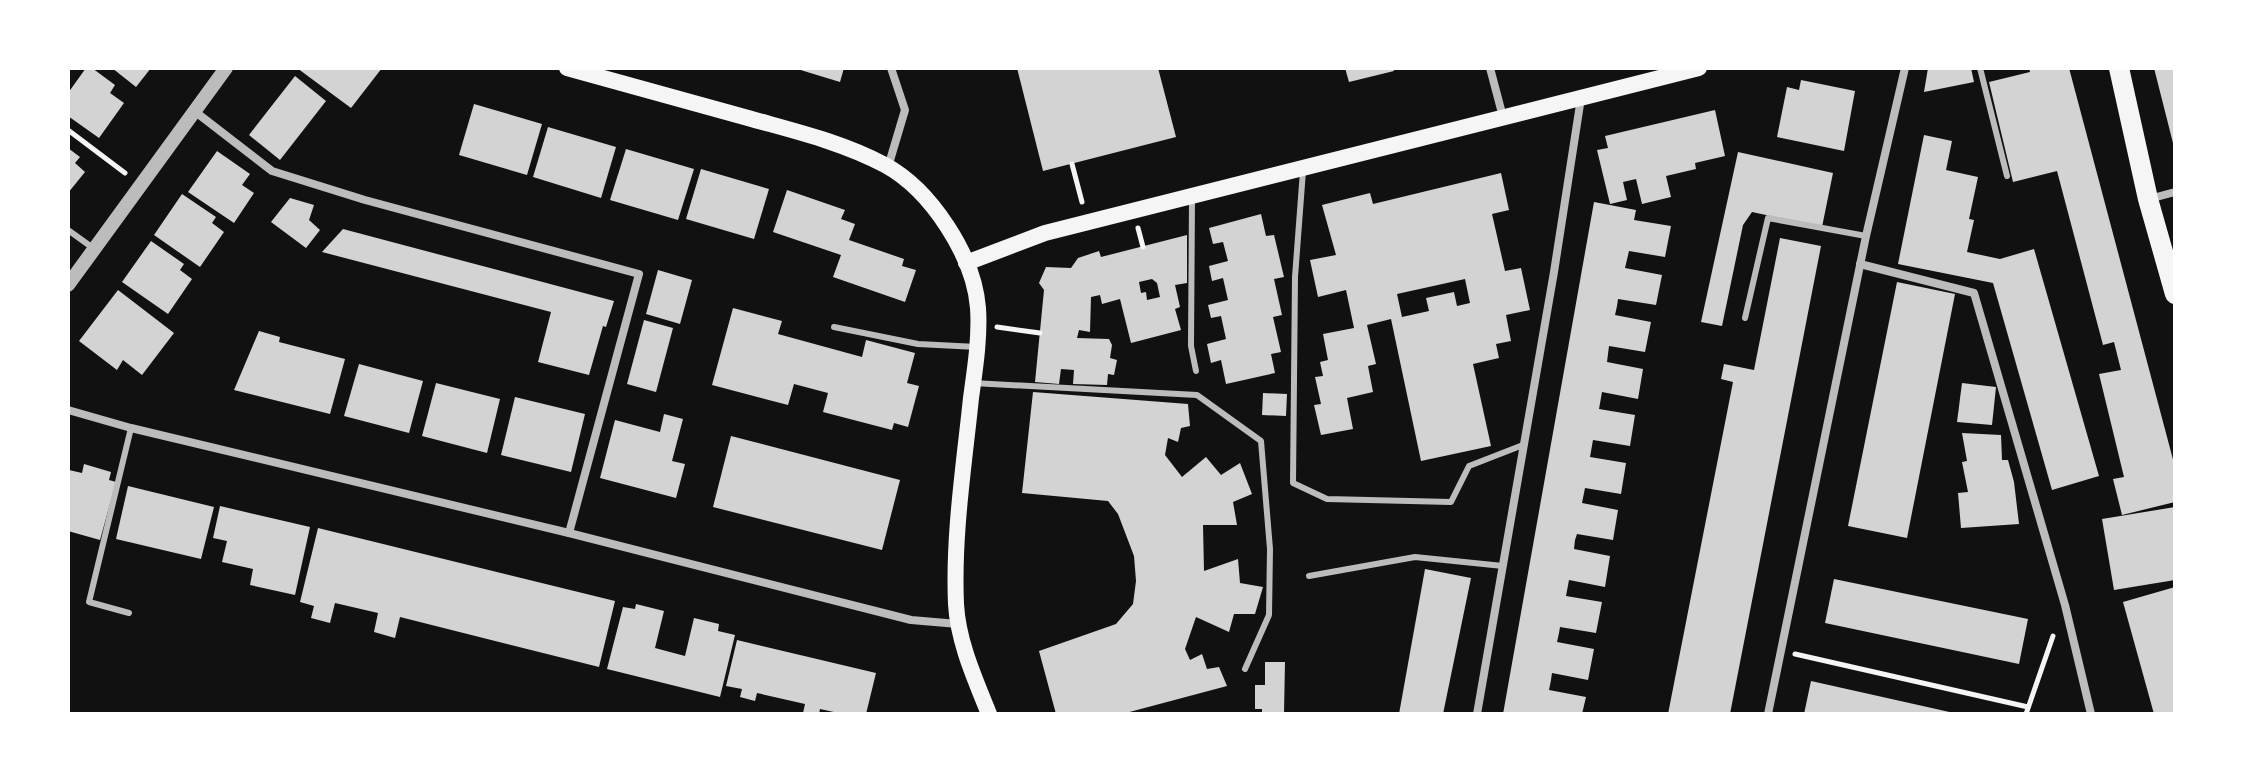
<svg xmlns="http://www.w3.org/2000/svg" width="2243" height="782" font-family="Jost,sans-serif">
<style>
.building{fill:#d3d3d3;fill-rule:evenodd}
.lines{fill:none;stroke-linecap:round;stroke-linejoin:round}
.path{stroke:#f5f5f5;stroke-width:5}
.service{stroke:#bcbcbc;stroke-width:6}
.minor{stroke:#bcbcbc;stroke-width:8}
.tertiary{stroke:#bcbcbc;stroke-width:14}
.secondary{stroke:#f5f5f5;stroke-width:16}
.primary{stroke:#f5f5f5;stroke-width:20}
</style>
<rect width="100%" height="100%" fill="#111"/>
<g class="building">
<polygon points="86,68 92,68 115,85 110,93 124,103 99,138 68,116 68,93"/>
<polygon points="112,68 151,68 136,87"/>
<polygon points="297,68 382,68 351,108"/>
<polygon points="794,68 844,68 840,82"/>
<polygon points="1017,68 1158,68 1176,137 1043,171"/>
<polygon points="1345,68 1393,68 1394,71 1349,82"/>
<polygon points="1928,68 1971,68 1974,82 1924,92"/>
<polygon points="2029,68 2069,68 2175,467 2175,502 2122,515 2113,479 2124,477 2099,374 2121,370 2114,342 2103,345 2057,171 2013,182 1989,82 2030,72"/>
<polygon points="2154,68 2175,68 2175,147 2174,147"/>
<polygon points="295,76 326,101 280,160 249,135"/>
<polygon points="1801,80 1855,91 1844,151 1777,137 1787,87 1799,90"/>
<polygon points="474,104 542,124 527,175 459,155"/>
<polygon points="1715,110 1725,156 1695,163 1696,169 1666,176 1671,197 1642,204 1636,179 1623,182 1627,200 1610,204 1597,150 1608,148 1605,136"/>
<polygon points="548,127 616,147 601,198 533,177"/>
<polygon points="1924,135 1952,141 1946,170 1978,177 1969,219 1974,220 1967,252 2000,259 2034,249 2099,476 2052,490 1993,283 1898,264"/>
<polygon points="68,148 80,157 75,163 85,172 68,193"/>
<polygon points="626,149 694,169 678,220 610,200"/>
<polygon points="217,151 250,174 242,185 254,193 234,223 188,192"/>
<polygon points="1738,152 1833,173 1822,227 1752,212 1743,225 1722,326 1701,322"/>
<polygon points="701,169 769,189 754,239 686,219"/>
<path d="M1501 173 1509 210 1492 214 1505 271 1521 268 1530 310 1506 315 1511 341 1496 344 1499 358 1473 364 1491 446 1421 461 1391 319 1367 325 1376 364 1368 366 1373 392 1347 398 1353 429 1321 435 1314 405 1321 404 1315 377 1323 376 1320 362 1328 360 1323 334 1354 328 1346 290 1318 297 1310 260 1336 255 1322 205 1370 193 1373 204ZM1465 279 1470 303 1457 306 1454 292 1426 298 1429 311 1402 317 1397 294Z"/>
<polygon points="787,190 845,210 841,219 855,224 849,240 904,259 902,266 916,270 905,302 833,277 841,255 773,232"/>
<polygon points="182,194 216,217 212,223 224,232 200,267 154,235"/>
<polygon points="290,198 314,205 309,220 320,230 306,248 271,222"/>
<polygon points="1594,202 1636,210 1634,220 1671,226 1665,257 1629,251 1625,268 1662,275 1656,305 1618,299 1617,306 1615,315 1651,322 1645,352 1609,346 1607,362 1643,369 1638,399 1602,392 1599,409 1635,415 1630,446 1593,440 1590,457 1626,463 1621,494 1585,488 1582,503 1618,510 1613,540 1577,534 1575,540 1574,549 1610,556 1605,587 1569,580 1566,596 1602,602 1596,633 1560,627 1559,633 1557,642 1594,649 1588,680 1552,673 1551,680 1549,690 1586,697 1582,714 1503,714"/>
<polygon points="1261,214 1266,236 1274,235 1284,277 1274,279 1282,315 1273,317 1281,352 1271,354 1275,373 1226,384 1221,360 1211,363 1207,344 1226,339 1221,316 1211,318 1208,305 1228,300 1223,278 1212,281 1209,266 1228,261 1223,242 1213,244 1209,228"/>
<polygon points="343,229 614,301 606,327 603,326 589,375 538,362 551,312 322,252"/>
<path d="M1187 235V283L1175 285 1180 307 1175 309 1181 330 1131 343 1120 299 1102 304 1100 295 1091 297 1090 332 1079 330 1077 338 1109 339 1112 345 1110 358 1117 360 1114 375 1108 374 1107 385 1073 384 1074 370 1061 369 1059 384 1035 382 1044 290 1039 283 1046 267 1071 268 1078 258 1099 251 1101 257ZM1152 279 1157 283 1160 297 1147 300 1146 292 1141 293 1139 282Z"/>
<polygon points="1780,238 1821,246 1730,714 1668,714 1733,382 1721,379 1724,364 1754,370"/>
<polygon points="151,241 184,264 180,270 192,279 168,314 122,282"/>
<polygon points="658,270 692,280 680,324 646,314"/>
<polygon points="1897,282 1955,294 1907,538 1848,526"/>
<polygon points="118,290 174,333 142,375 123,360 117,370 79,341"/>
<polygon points="733,308 782,321 778,334 862,357 866,340 915,353 907,383 919,386 908,427 894,423 892,430 823,412 828,393 794,384 788,405 712,385"/>
<polygon points="644,320 673,328 656,392 627,384"/>
<polygon points="259,331 280,337 279,342 345,359 330,414 234,390"/>
<polygon points="359,364 423,381 409,433 344,416"/>
<polygon points="436,383 500,399 487,453 422,436"/>
<polygon points="1962,383 1996,387 1992,425 1957,422"/>
<polygon points="1033,392 1188,404 1190,426 1181,428 1178,442 1168,438 1165,455 1182,477 1206,457 1221,475 1240,463 1252,494 1233,502 1237,525 1203,525 1204,571 1238,559 1240,583 1263,587 1255,614 1234,614 1229,632 1196,617 1185,649 1190,660 1202,654 1207,669 1219,667 1227,686 1122,714 1056,714 1039,651 1116,624 1133,604 1136,581 1134,556 1118,514 1108,501 1022,493"/>
<polygon points="1263,393 1287,394 1286,416 1262,415"/>
<polygon points="515,397 585,414 571,472 501,455"/>
<polygon points="664,414 683,419 672,461 685,464 676,498 600,478 615,420 660,432"/>
<polygon points="1962,433 2001,435 2002,460 2008,460 2014,482 2019,524 1961,528 1958,493 1968,492 1962,462 1967,461"/>
<polygon points="731,436 900,480 882,550 713,507"/>
<polygon points="84,464 111,472 109,480 116,482 100,540 68,531 68,474 69,470 82,473"/>
<polygon points="128,486 214,507 201,559 116,539"/>
<polygon points="220,506 310,527 295,595 250,585 253,569 222,562 227,541 213,538"/>
<polygon points="2175,507 2175,580 2114,590 2102,519"/>
<polygon points="318,528 615,601 599,667 400,617 395,638 374,632 378,613 335,603 330,623 311,618 314,606 300,602"/>
<polygon points="1425,569 1471,578 1443,714 1399,714"/>
<polygon points="1834,579 2028,619 2019,664 1825,623"/>
<polygon points="2175,587 2175,714 2154,714 2123,602"/>
<polygon points="636,604 664,611 655,648 685,656 694,618 719,624 718,631 735,635 720,697 607,669 623,607 635,609"/>
<polygon points="737,640 876,673 866,714 843,714 820,709 819,714 807,714 803,713 805,704 757,693 755,701 740,697 742,689 726,686"/>
<polygon points="1265,662 1285,662 1284,714 1262,714 1262,709 1255,709 1255,685 1265,685"/>
<polygon points="1811,681 1954,713 1954,714 1804,714"/>
</g>
<g class="lines">
<g class="path">
<polyline points="68,130 125,173"/>
<polyline points="1072,164 1082,202"/>
<polyline points="1138,228 1143,247"/>
<polyline points="997,327 1040,333"/>
<polyline points="1795,654 2028,707"/>
<polyline points="2026,714 2053,636"/>
</g>
<g class="service">
<polyline points="1980,68 2007,176"/>
<polyline points="1303,171 1295,277 1293,483 1327,499 1451,502 1469,466 1523,445"/>
<polyline points="1192,200 1191,346 1196,371"/>
<polyline points="68,230 93,248"/>
<polyline points="1745,318 1768,218 1866,236"/>
<polyline points="834,327 918,344 977,347"/>
<polyline points="973,383 1197,395 1261,441 1270,549 1269,615 1245,669"/>
<polyline points="1309,576 1415,557 1503,566"/>
<polyline points="129,613 89,602 131,428"/>
</g>
<g class="minor">
<polyline points="1490,68 1503,117"/>
<polyline points="193,110 272,171 365,200 639,274 569,533"/>
<polyline points="888,167 905,110 891,68"/>
<polyline points="2149,199 2175,192"/>
<polyline points="1860,264 1974,293 2065,605 2091,714"/>
<polyline points="68,410 131,428 569,533 911,620 958,624"/>
<polyline points="1477,714 1554,272 1581,98"/>
<polyline points="1768,714 1866,236 1905,68"/>
</g>
<polyline class="tertiary" points="68,285 226,68"/>
<g class="secondary">
<path d="M567 68C627 84 687 101 748 118 794 131 842 142 885 165 931 190 974 256 978 308 980 338 975 369 971 398 964 466 953 535 956 604 958 642 975 679 989 714"/>
<polyline points="966,263 1045,233 1699,68"/>
</g>
<polyline class="primary" points="2119,68 2148,199 2175,294"/>
</g>
<rect width="2243" height="782" fill="none" stroke="#ffffff" stroke-width="140"/>
</svg>
